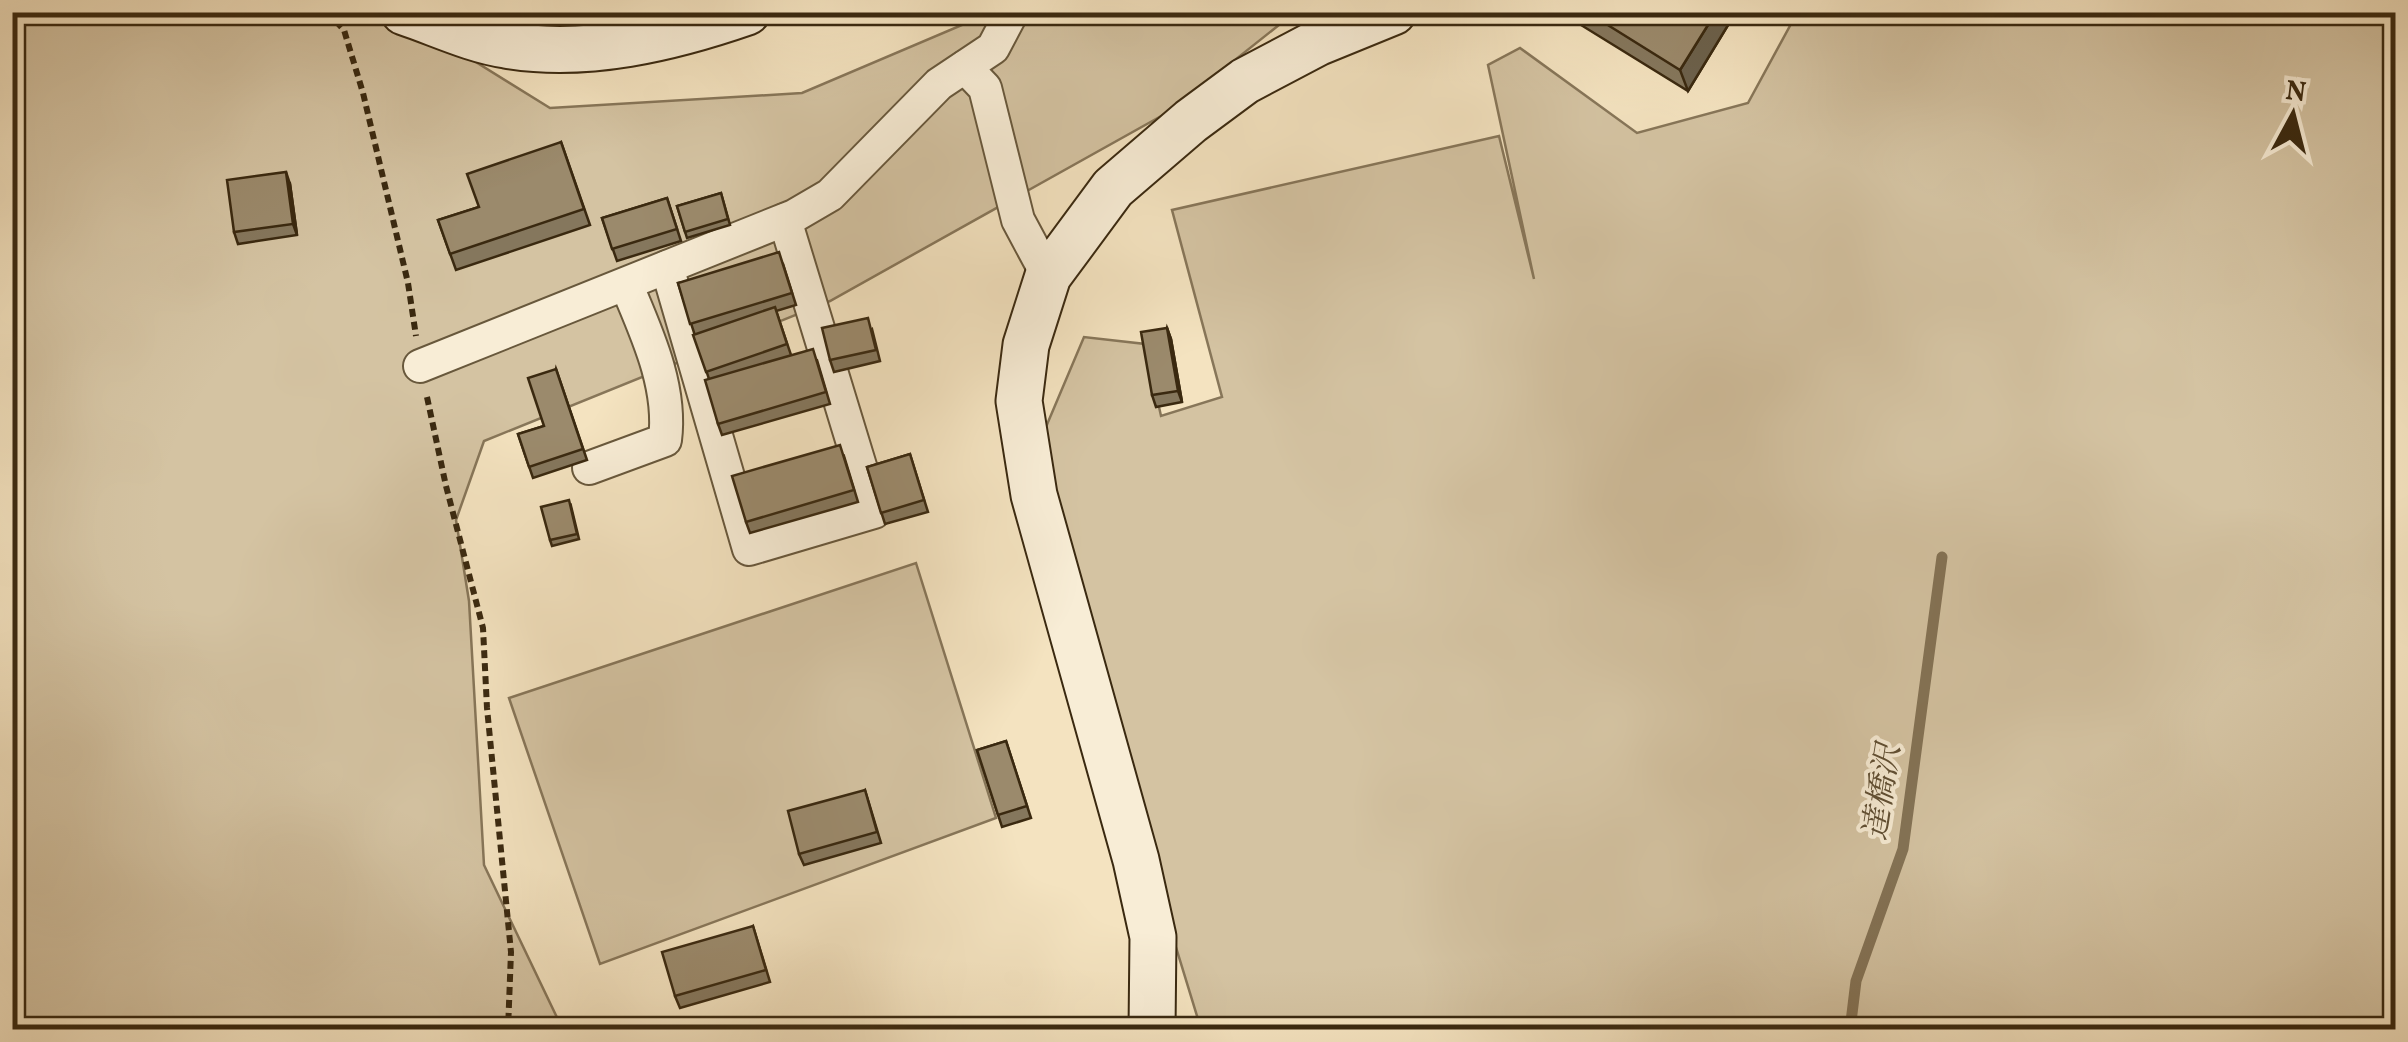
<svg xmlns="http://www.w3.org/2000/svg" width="2408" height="1042" font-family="Vollkorn,'Noto Serif JP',serif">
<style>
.green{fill:#d4c3a2;stroke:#877659;stroke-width:2.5}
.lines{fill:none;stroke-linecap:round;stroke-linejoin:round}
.stream{stroke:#847356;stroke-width:11}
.street-casing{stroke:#68583c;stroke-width:36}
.secondary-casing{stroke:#3a2910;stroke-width:49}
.path{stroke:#3a2910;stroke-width:6;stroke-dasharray:8 5;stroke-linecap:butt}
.street{stroke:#f8edd6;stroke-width:32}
.secondary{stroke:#f8edd6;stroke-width:45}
.wall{fill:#85775d;stroke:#3a2910;stroke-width:2.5}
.shaded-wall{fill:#6c614c;stroke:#3a2910;stroke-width:2.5}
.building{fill:#9b8a6c;stroke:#3a2910;stroke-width:2.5}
.labels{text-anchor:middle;stroke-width:8;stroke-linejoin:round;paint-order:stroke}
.water-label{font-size:32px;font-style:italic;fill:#5f4e33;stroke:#f8edd6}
</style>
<rect width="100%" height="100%" fill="#f4e3c0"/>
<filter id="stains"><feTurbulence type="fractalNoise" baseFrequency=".002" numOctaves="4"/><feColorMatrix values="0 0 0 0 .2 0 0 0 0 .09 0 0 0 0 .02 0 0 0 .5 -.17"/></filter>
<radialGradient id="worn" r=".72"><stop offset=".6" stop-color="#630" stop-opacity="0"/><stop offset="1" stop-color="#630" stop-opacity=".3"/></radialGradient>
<g class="green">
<polygon points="12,13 397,13 550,108 802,93 990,13 1294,13 1172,110 830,301 484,441 456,520 469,601 484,865 563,1030 13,1029"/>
<polygon points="1797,13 2395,13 2395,1029 1201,1029 1029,467 1084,337 1145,344 1161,416 1222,397 1172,210 1499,136 1534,279 1488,65 1520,48 1637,133 1748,103"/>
<polygon points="916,563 996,818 600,964 509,698"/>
</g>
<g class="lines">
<polyline class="stream" points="1850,1030 1856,981 1903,849 1942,557"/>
<g class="street-casing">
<g id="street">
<polyline points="965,67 985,88 1018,220 1048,276"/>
<polyline points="667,267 749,549 874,512 785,220"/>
<polyline points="420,366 794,216 830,195 939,84 993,48 1012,12"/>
<path d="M589 468 665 440C672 386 646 332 626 284"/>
</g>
</g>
<g class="secondary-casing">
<g id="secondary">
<path d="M404 12C437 23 472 40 506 45 586 59 672 38 747 12"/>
<polyline points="1152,1030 1153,937 1136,860 1034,495 1019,401 1026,345 1048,276 1113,188 1191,121 1245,81 1317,43 1393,12"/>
</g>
</g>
<g class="path">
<polyline points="327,12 344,30 363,93 408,283 416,336"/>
<polyline points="427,397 446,486 483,628 487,708 511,952 508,1030"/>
</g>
<use href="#street" class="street"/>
<use href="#secondary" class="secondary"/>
</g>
<g class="wall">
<polygon points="1576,12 1736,12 1688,91 1581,25"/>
<polygon points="561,142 590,225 456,270 438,220 479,207"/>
<polygon points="290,184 297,235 238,244 234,232"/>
<polygon points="721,193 730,225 687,238 677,206"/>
<polygon points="667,198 681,241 617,261 602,218"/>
<polygon points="783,264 796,305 776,311 791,355 817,360 830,404 722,435 718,424 709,379 678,283"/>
<polygon points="1167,328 1171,339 1182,402 1156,407 1152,395"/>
<polygon points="872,329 880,361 834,372 830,360"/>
<polygon points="556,369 587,460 533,478 518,434 544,426"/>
<polygon points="910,454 928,512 885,524 867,467"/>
<polygon points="844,456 858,502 750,533 746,522"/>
<polygon points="571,506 579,539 552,546 550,540"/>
<polygon points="1006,741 1031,818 1002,827 977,750"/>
<polygon points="865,790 881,843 804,865 799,854"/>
<polygon points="753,926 770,982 680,1008 675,996"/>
</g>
<g class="shaded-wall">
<polygon points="1716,12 1736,12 1688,91 1680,70"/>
<polygon points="286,172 290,184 297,235 293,224"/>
<polygon points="1167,328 1171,339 1182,402 1178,391"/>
</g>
<g class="building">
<polygon points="1587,12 1716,12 1680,70"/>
<polygon points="561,142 584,209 450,254 438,220 479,207 467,174"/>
<polygon points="286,172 293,224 234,232 227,180"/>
<polygon points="721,193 728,219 685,232 677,206"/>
<polygon points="667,198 677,229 612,249 602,218"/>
<polygon points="779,252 792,293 690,324 678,283"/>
<polygon points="775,307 787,344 706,372 693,335"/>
<polygon points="868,318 876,350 830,360 822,328"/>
<polygon points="1167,328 1178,391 1152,395 1141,332"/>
<polygon points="813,349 826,392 718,424 705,380"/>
<polygon points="556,369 583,449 529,467 518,434 544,426 528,378"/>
<polygon points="840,445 854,490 746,522 732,476"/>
<polygon points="910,454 924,500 881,513 867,467"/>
<polygon points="569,500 577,534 550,540 541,507"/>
<polygon points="1006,741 1027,806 998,815 977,750"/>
<polygon points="865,790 877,832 799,854 788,811"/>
<polygon points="753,926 766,970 675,996 662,952"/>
</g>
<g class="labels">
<g class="water-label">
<text transform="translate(1881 792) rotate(-81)" y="11">達橋沢</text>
</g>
</g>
<rect width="2408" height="1042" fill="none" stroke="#f4e3c0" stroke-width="50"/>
<rect x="15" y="15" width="2378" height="1012" fill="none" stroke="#3a2910" stroke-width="5"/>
<rect x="25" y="25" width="2358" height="992" fill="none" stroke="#3a2910" stroke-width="2.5"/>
<g transform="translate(2293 115) rotate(7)" stroke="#f8edd6" stroke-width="8" paint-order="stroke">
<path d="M0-8L18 38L0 25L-18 38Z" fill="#3a2910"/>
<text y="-15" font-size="28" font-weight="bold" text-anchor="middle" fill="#3a2910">N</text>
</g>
<rect width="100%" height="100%" filter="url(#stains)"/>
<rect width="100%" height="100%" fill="url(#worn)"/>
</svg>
